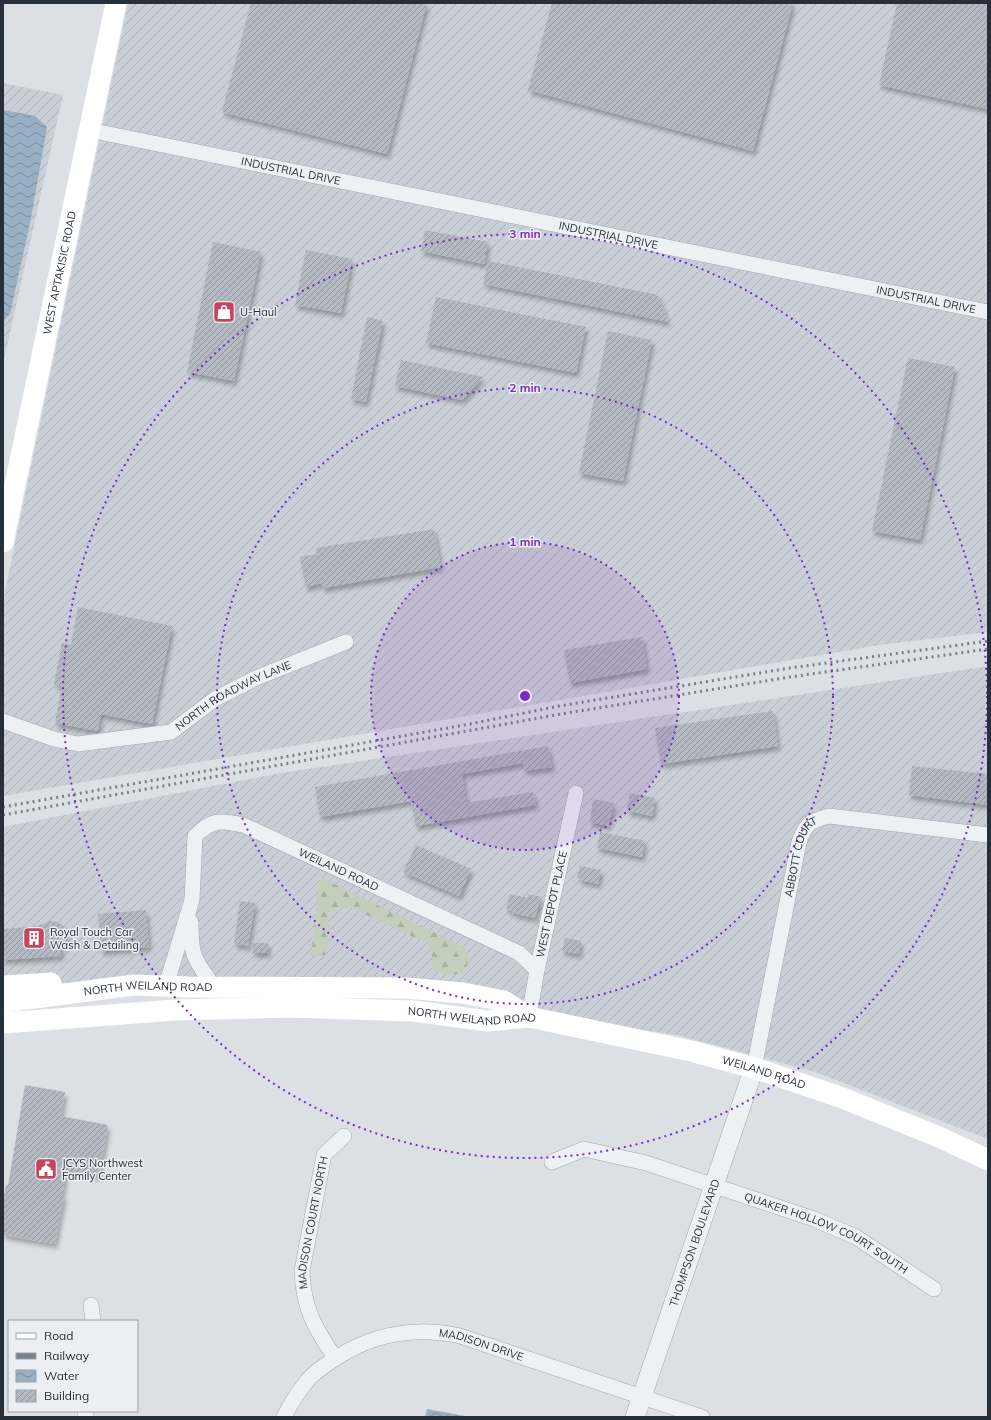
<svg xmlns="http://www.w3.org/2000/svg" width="991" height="1420" font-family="Mulish,sans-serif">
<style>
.industrial{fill:url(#industrial-furrows)}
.forest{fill:url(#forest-firs)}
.water{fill:url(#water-waves)}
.building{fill:url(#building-hatch);filter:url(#shadow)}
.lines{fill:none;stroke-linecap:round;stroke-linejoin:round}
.minor-casing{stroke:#a2a7af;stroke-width:16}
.tertiary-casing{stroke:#a2a7af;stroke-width:20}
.minor{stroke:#eef1f4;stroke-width:15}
.tertiary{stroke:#eef1f4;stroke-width:19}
.secondary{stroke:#fff;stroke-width:21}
.rail{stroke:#76808e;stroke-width:3;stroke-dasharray:2 4;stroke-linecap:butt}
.ring{fill:none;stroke:#7b2cbf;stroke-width:2;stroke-dasharray:2 4}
.labels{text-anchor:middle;stroke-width:3;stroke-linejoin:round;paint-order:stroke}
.street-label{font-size:11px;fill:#272f3b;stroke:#ebeff3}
.poi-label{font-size:11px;fill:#272f3b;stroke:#ebeff3;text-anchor:start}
.centre{fill:#7b2cbf;stroke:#ebeff3;stroke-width:2}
.ring-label{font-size:12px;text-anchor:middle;font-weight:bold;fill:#7b2cbf;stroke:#ebeff3;stroke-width:3;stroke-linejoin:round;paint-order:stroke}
</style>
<defs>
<pattern id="industrial-furrows" width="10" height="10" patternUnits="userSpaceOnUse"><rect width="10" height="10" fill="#cacfd7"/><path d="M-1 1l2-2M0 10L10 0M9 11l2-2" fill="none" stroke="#aeb2b9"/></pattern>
<pattern id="forest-firs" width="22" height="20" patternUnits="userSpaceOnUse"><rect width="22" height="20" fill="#c2cfbd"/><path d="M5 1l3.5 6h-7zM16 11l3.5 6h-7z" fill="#a7b2a3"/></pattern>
<pattern id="water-waves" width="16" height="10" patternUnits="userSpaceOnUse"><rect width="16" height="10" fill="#98afc4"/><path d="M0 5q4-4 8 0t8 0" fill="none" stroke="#7c8fa0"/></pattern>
<pattern id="building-hatch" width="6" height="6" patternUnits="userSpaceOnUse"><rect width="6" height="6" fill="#b4b9c2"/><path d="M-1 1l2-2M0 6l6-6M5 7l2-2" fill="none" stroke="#92979f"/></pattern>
<filter id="shadow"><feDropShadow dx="2.5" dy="4.5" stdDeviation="2" flood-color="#0004"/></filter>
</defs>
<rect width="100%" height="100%" fill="#dce0e5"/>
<g class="industrial">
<polygon points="128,3 988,3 988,632 879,645 3,796 3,601"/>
<polygon points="3,83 63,95 3,364"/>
<polygon points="988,666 988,1139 815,1072 677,1035 361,988 3,995 3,827 275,774"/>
</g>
<path class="forest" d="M320 877 464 947 471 959 462 973C451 976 443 975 432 970V952L428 944 350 907 328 911 329 931 327 954 317 957 311 956Z"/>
<g class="water">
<polygon points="3,110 35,116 47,127 31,218 10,314 4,321"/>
<polygon points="427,1409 470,1417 425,1417"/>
</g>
<g class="building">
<polygon points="251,3 427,3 387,154 222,112"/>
<polygon points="552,3 793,3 753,151 528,90"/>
<polygon points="897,3 988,3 988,109 879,85"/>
<polygon points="425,230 488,242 484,264 421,251"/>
<polygon points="213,242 261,252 234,381 187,372"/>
<polygon points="306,250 352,259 341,313 295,305"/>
<polygon points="488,261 658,295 668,322 483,284"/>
<polygon points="436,297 586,327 576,373 426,343"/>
<polygon points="367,317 383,321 366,402 351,399"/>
<polygon points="608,331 652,340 623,481 579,473"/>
<polygon points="908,358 955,367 920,540 872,531"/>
<polygon points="401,360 483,377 462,400 395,386"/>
<polygon points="434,529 441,567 323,588 322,583 306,587 300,557 317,554 316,548"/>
<polygon points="78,607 172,626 152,724 101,714 98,731 55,723 62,686 54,684 62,643 71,645"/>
<polygon points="642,637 647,669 570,683 564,650"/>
<polygon points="773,711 778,746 661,764 655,728"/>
<polygon points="548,746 552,767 525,771 523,763 462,774 466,803 533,792 536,805 416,826 411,801 320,817 315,787"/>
<polygon points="912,766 988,774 988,805 909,795"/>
<polygon points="630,793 655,798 652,816 627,811"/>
<polygon points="593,799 614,803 608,826 590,822"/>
<polygon points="600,832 645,841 642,857 597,848"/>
<polygon points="416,845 471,869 459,896 403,872"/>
<polygon points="580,866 601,870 598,884 580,880 581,878 577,878"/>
<polygon points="510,894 527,898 528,894 541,897 535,918 512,913 513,911 506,909"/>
<polygon points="240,901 255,903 248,946 234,944"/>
<polygon points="146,910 149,947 101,951 98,914"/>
<polygon points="51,921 58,922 64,927 66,934 65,942 61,946 61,956 3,960 3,929 37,926"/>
<polygon points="565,938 581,941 579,954 562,951"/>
<rect x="253" y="943" width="15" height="10"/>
<polygon points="25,1085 65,1092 61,1116 108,1125 99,1176 66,1170 62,1196 64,1196 55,1244 3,1235 3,1201 6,1185 8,1186"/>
</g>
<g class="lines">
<g class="minor-casing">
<g id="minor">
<path id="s1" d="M89 130 988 312"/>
<path id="s2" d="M3 721 54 739 78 744 171 732 215 699 256 678 346 642"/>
<path d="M191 922C191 958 194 958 214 987"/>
<path id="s3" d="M166 986 192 900 195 836C212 819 221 820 243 825L519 953 537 970"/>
<path id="s4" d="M529 1017 537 970 576 793"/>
<path id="s5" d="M754 1068 799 842C806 823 810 821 829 816L988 835"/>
<path id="s6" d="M552 1162 584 1149 646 1163 814 1219 856 1237 934 1289"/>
<polyline points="91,1305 93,1321"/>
<path id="s7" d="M335 1358C315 1328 303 1308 302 1271L324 1155 344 1136"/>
<polyline points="85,1417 86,1411"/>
<path id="s8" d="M284 1417C290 1405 298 1392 307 1381 313 1373 324 1366 333 1360 371 1334 415 1326 460 1336L702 1417"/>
</g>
</g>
<g class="tertiary-casing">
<g id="tertiary">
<path id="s9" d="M635 1417 754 1068"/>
</g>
</g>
<use href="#minor" class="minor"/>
<use href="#tertiary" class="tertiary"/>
<g class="secondary">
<path id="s10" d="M3 542 116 3"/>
<polyline points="3,986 51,983"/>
<path id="s11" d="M3 1002 134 985 188 987 406 988 463 993 504 1001 529 1017"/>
<path id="s12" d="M3 1023 176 1010 289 1007 413 1011 488 1021 529 1017 691 1051 754 1068 840 1097 939 1137 988 1160"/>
</g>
<g class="rail">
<polyline points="3,807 470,724 559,706 790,668 988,641"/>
<polyline points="3,815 561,714 790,677 988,649"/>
</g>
</g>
<circle cx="525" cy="696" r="154" fill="#7b2cbf" fill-opacity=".12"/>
<g class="ring">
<circle cx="525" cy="696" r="154"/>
<circle cx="525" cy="696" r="308"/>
<circle cx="525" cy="696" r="462"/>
</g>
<defs>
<g id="shop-square" transform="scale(1.15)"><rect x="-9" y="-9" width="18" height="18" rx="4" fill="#c6455d" stroke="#ebeff3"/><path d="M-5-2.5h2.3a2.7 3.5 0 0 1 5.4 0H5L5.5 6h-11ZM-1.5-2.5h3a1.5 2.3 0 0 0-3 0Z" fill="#fff"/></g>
<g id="building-square" transform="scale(1.15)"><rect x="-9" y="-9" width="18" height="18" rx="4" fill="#c6455d" stroke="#ebeff3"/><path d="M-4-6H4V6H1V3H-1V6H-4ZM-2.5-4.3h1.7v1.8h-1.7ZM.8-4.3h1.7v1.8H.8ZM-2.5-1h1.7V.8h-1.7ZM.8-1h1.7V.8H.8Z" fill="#fff"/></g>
<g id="civic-square" transform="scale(1.15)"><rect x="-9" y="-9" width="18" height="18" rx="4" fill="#c6455d" stroke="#ebeff3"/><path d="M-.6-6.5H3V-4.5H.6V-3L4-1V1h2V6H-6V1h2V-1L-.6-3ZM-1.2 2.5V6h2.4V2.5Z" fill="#fff"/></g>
</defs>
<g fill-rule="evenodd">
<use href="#shop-square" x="224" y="312"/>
<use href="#building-square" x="34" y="938"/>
<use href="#civic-square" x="46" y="1169"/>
</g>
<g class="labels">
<g class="street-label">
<text dy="4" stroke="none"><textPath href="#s1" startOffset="206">INDUSTRIAL DRIVE</textPath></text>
<text dy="4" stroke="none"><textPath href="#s1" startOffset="530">INDUSTRIAL DRIVE</textPath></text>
<text dy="4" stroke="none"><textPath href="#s10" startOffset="275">WEST APTAKISIC ROAD</textPath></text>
<text dy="4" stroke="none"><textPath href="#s1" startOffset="854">INDUSTRIAL DRIVE</textPath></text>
<text dy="4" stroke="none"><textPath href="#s2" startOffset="245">NORTH ROADWAY LANE</textPath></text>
<text dy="4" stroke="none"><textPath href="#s5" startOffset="217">ABBOTT COURT</textPath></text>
<text dy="4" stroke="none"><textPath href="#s3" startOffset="312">WEILAND ROAD</textPath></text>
<text dy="4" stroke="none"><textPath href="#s4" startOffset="115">WEST DEPOT PLACE</textPath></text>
<text dy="4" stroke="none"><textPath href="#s11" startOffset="146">NORTH WEILAND ROAD</textPath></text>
<text dy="4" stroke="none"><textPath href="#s12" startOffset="470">NORTH WEILAND ROAD</textPath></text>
<text dy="4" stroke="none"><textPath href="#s12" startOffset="769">WEILAND ROAD</textPath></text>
<text dy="4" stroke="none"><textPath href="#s7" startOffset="144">MADISON COURT NORTH</textPath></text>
<text dy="4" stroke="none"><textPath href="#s6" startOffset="292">QUAKER HOLLOW COURT SOUTH</textPath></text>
<text dy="4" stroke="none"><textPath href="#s9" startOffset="184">THOMPSON BOULEVARD</textPath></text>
<text dy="4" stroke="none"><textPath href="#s8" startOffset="232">MADISON DRIVE</textPath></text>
</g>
<g class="poi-label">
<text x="240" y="316">U-Haul</text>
<text x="50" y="936">Royal Touch Car<tspan x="50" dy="13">Wash &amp; Detailing</tspan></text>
<text x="62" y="1167">JCYS Northwest<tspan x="62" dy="13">Family Center</tspan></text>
</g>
</g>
<circle cx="525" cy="696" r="6" class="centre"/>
<g class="ring-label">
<text x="525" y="238">3 min</text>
<text x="525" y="392">2 min</text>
<text x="525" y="546">1 min</text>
</g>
<rect width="991" height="1420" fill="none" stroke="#272f3b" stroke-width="8"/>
<rect x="8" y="1320" width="130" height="92" fill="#ebeff3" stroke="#9da2a9"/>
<rect x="16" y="1333" width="20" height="6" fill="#ffffff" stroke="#9da2a9"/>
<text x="44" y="1340" font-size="12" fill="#272f3b">Road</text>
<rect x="16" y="1353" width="20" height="6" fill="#76808e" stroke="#9da2a9"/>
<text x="44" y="1360" font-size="12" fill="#272f3b">Railway</text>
<rect x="16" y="1370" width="20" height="12" fill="url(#water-waves)" stroke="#9da2a9"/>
<text x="44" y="1380" font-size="12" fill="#272f3b">Water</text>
<rect x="16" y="1390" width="20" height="12" fill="url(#building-hatch)" stroke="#9da2a9"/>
<text x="44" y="1400" font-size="12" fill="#272f3b">Building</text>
</svg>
